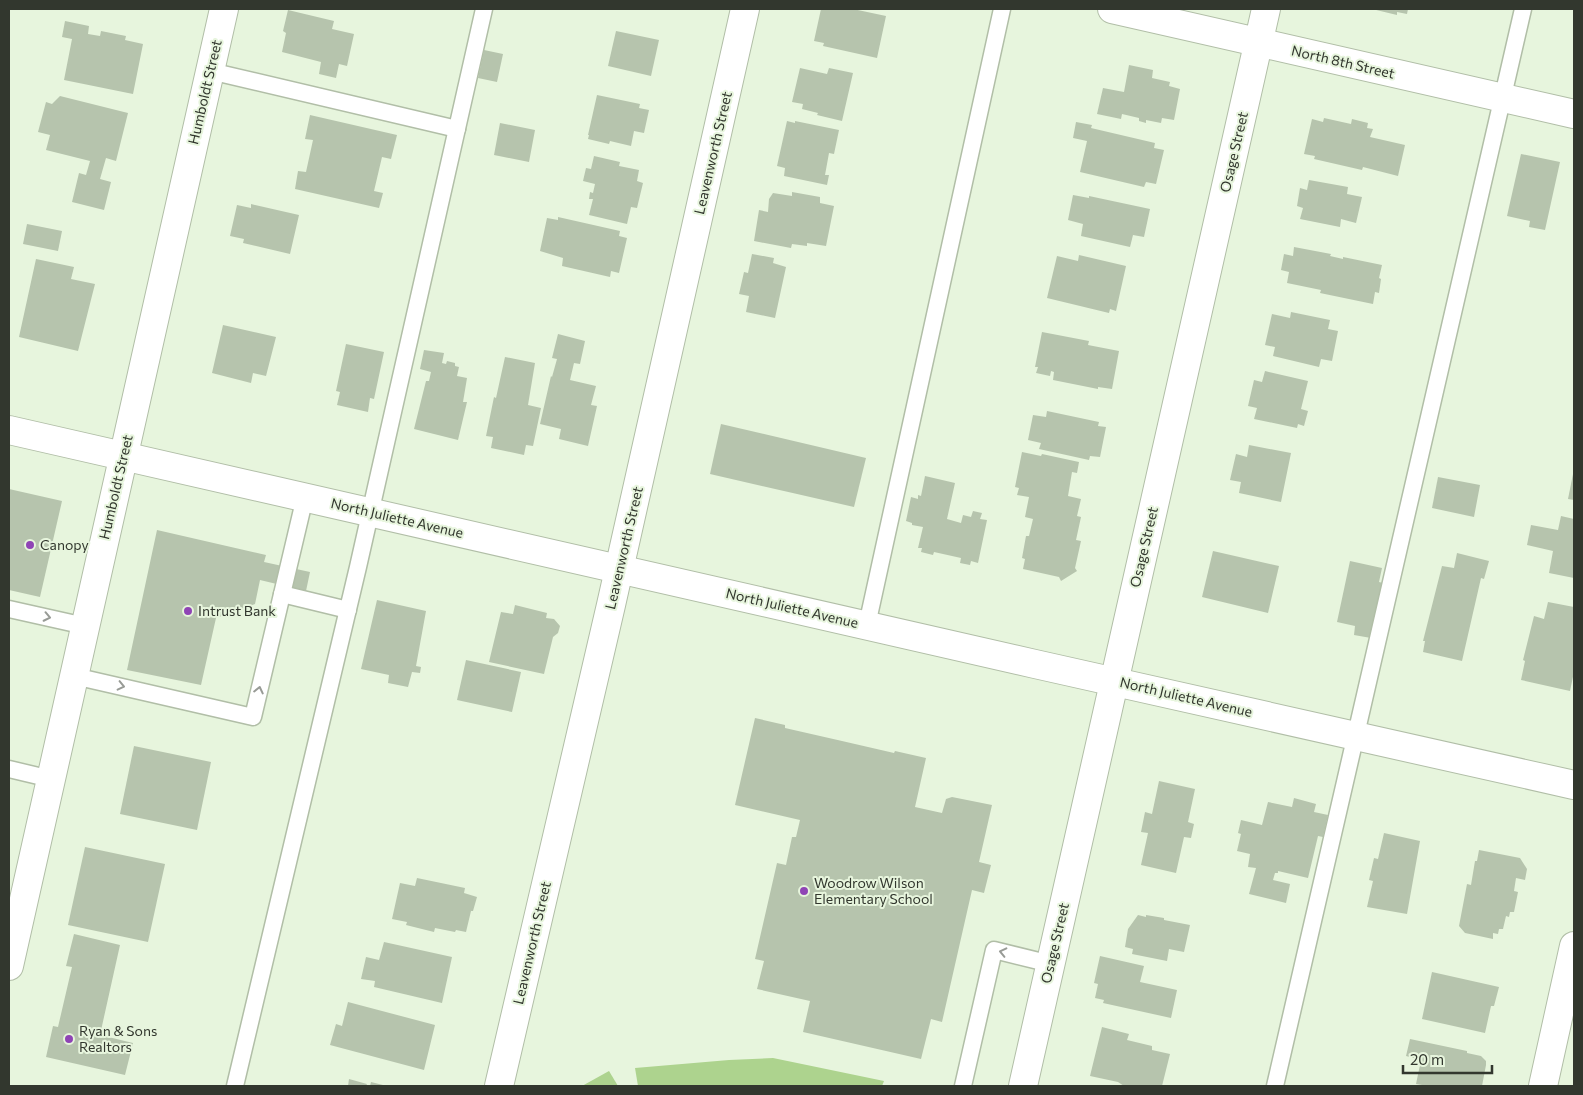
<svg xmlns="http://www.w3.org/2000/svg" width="1583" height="1095" font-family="Commissioner,sans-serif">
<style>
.green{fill:#add38e}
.building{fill:#b6c4ad}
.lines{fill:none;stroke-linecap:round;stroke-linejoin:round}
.lane-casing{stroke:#b1bea7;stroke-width:19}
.street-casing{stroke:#b1bea7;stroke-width:30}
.secondary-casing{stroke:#b1bea7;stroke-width:30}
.lane{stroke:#fff;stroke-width:16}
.street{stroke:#fff;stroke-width:28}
.secondary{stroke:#fff;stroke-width:28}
.oneway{stroke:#989b96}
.poi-dot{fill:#8f44b5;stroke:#e7f5dd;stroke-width:2}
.labels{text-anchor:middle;stroke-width:4;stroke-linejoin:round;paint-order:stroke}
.street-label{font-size:14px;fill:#32372e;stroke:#e7f5dd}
.poi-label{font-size:14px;fill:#32372e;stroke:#e7f5dd;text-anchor:start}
</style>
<rect width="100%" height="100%" fill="#e7f5dd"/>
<g class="green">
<polygon points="773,1058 884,1081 882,1086 638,1086 635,1068 729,1060"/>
<polygon points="609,1071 618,1086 582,1086"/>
</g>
<g class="building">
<polygon points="821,9 853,9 886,16 877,58 823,46 824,43 814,41"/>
<polygon points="1372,9 1408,9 1407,14 1397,12 1397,15"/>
<polygon points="288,10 334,21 332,29 354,34 347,66 339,64 336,78 319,74 321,62 282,52 286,33 283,31"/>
<polygon points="65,21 89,26 88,34 100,36 101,31 126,36 125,40 143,44 133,94 64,80 72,39 62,37"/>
<polygon points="616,31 659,40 651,76 608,66"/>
<polygon points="484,50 503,54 497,82 478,78"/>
<polygon points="1129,65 1153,70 1152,78 1170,82 1169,86 1180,89 1174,120 1162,118 1161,123 1146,120 1146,123 1139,121 1139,118 1122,114 1121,119 1097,114 1103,88 1124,92"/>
<polygon points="800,68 827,74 829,68 853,73 842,121 817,115 818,113 802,109 803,104 792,102"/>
<polygon points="597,95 640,104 639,108 649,110 644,133 634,131 631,146 610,141 609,144 588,139 589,135 588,135"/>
<polygon points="60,96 128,113 116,161 106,158 100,179 111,182 104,210 72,202 79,173 86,175 90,161 46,150 50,135 38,132 46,102 52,104"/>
<polygon points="310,115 397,135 391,159 382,157 374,191 383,193 379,208 295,189 298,171 306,172 313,140 305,139"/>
<polygon points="1324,118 1351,124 1352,119 1368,123 1367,128 1373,129 1370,137 1405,145 1398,176 1363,167 1362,170 1314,159 1315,156 1304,154 1312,119 1323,122"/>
<polygon points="787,121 795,123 795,121 839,130 834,154 829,153 825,175 829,175 827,185 784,176 785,168 777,166"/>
<polygon points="1076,122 1092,125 1091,128 1155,143 1154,148 1164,150 1156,184 1146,182 1144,187 1080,172 1087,141 1073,138"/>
<polygon points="500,123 535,130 529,162 494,155"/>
<polygon points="1521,154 1560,162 1545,230 1529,227 1530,221 1507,216"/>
<polygon points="594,156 620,162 619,166 639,170 637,181 643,183 637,208 631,207 627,224 589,215 593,199 589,199 590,192 593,193 595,184 583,181 586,168 591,169"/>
<polygon points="1309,180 1348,187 1347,194 1362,197 1356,223 1341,219 1340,227 1300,219 1303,208 1297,206 1300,188 1307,190"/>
<polygon points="792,192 820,197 820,203 834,206 826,246 807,243 807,246 792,244 791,248 754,241 759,210 768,212 769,199 773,193 792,196"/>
<polygon points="1073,195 1089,198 1089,196 1150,209 1144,237 1133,235 1130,247 1081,236 1083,224 1068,220"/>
<polygon points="251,204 299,215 290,254 243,243 244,239 230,236 237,205 251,208"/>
<polygon points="558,217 620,231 619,236 627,238 619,273 611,271 610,277 562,266 563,258 540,251 547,218 558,220"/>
<polygon points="27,224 62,231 58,251 23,244"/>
<polygon points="1294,247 1331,254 1330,256 1343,259 1343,257 1382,265 1379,278 1381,279 1379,293 1375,292 1373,304 1320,293 1321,290 1287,283 1289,272 1281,270 1284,254 1293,256"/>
<polygon points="752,254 774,258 773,263 786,267 775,318 746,312 749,296 739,294 744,272 748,273"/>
<polygon points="1079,255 1126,266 1116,311 1110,309 1109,313 1047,298 1057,256 1078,261"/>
<polygon points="36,259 74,267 71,279 95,284 78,351 19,337"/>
<polygon points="1291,312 1330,320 1328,329 1338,331 1332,361 1321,359 1319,367 1273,356 1275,347 1265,345 1272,314 1290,318"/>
<polygon points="223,325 276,337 266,376 253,373 251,383 212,373"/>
<polygon points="1042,332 1089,341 1088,345 1119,351 1112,389 1098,387 1098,389 1053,380 1054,372 1051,371 1050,376 1036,373 1038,367 1035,367"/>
<polygon points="558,334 585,341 580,364 574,363 570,380 596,386 591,405 597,406 588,446 559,439 561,429 540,424 551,376 552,377 557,359 552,358"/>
<polygon points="346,344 384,352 374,399 370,398 368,412 337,405 340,392 336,391"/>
<polygon points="424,350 444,353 442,363 446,364 447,361 455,363 455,366 459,367 457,376 467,378 463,402 467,402 458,440 414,429 426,381 429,381 431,372 420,369"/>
<polygon points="505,357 535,363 528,405 541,408 533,446 526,445 524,455 491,448 493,437 486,436 494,397 496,398"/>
<polygon points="1265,371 1308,381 1301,409 1308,411 1304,426 1298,424 1297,428 1254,419 1257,408 1248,406 1254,380 1262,382"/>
<polygon points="1047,411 1099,422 1098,426 1106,427 1100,457 1090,456 1089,460 1039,449 1041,443 1028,440 1033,415 1046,417"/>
<polygon points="721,424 866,458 854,507 710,474"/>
<polygon points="1249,445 1291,453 1281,502 1239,493 1241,482 1230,480 1236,454 1247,457"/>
<polygon points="1022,452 1041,456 1042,454 1079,462 1077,473 1072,472 1068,496 1081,499 1077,516 1081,517 1076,540 1081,541 1075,568 1077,571 1061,581 1059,577 1023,569 1025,559 1022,558 1026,536 1029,536 1033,519 1025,517 1029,497 1017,495 1019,488 1015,487"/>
<polygon points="1573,474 1574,474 1574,500 1568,499"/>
<polygon points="925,476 955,483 947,519 961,523 963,515 971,517 973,511 982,513 980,519 987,520 978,563 971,561 970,565 960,563 961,558 934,552 933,555 921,552 922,548 918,548 923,527 912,525 912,523 906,521 911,497 918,499 918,495 921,496"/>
<polygon points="1438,477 1480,485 1474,517 1432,508"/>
<polygon points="9,489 62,501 40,597 9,590"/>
<polygon points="1561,516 1574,519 1574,578 1549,573 1553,551 1527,545 1531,525 1558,530"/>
<polygon points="157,530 266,555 264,562 310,572 306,591 260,580 255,604 216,618 201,685 127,670"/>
<polygon points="1213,551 1279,566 1268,613 1202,597"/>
<polygon points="1457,553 1489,561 1484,579 1481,578 1462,661 1423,652 1425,641 1423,641 1442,566 1454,568"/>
<polygon points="1350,561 1382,568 1379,582 1383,583 1371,638 1354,635 1355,626 1337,622"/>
<polygon points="377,600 426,611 416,666 421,667 420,673 412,672 408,687 388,683 389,675 361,669"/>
<polygon points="1548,602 1574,607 1574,672 1570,691 1521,680 1525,661 1523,660 1534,616 1544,619"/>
<polygon points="515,605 547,613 546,618 554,619 560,626 558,633 553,637 544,674 489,662 501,612 513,614"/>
<polygon points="466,660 521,672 512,712 457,700"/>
<polygon points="755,718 785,725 785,728 842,741 894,753 895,751 926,758 915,807 942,813 946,799 952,797 992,805 979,862 991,865 984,893 972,890 942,1022 931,1019 921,1059 803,1032 810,1001 757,989 764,961 755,959 777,863 786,865 792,837 796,837 800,820 735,805"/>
<polygon points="134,746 211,762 197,830 120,814"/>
<polygon points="1159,781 1195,789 1188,822 1194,824 1191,838 1184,837 1176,873 1141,865 1148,833 1141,832 1145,812 1152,814"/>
<polygon points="1294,798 1316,804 1314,812 1328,815 1323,837 1318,836 1308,878 1278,871 1278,873 1275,873 1273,880 1290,884 1286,903 1249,894 1256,868 1248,867 1250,854 1237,851 1241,834 1238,833 1241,820 1262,825 1268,802 1292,807"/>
<polygon points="1384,833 1420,841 1407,914 1367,907 1373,881 1369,880 1374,858 1378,859"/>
<polygon points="85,847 165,864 148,942 68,925"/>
<polygon points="1479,850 1520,858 1527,869 1525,880 1516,878 1514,891 1518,892 1514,912 1510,912 1509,917 1506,916 1503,929 1499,929 1498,934 1493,933 1493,939 1465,933 1459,926 1467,884 1471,885 1475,861 1477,861"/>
<polygon points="417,878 465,888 464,893 477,897 473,911 471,911 466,932 456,930 455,932 435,928 434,932 406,925 407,922 392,919 400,883 415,886"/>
<polygon points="1138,915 1146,917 1146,915 1164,918 1164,920 1190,925 1184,952 1169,949 1167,961 1132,954 1133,949 1125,947 1128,929"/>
<polygon points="74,934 120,945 100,1035 133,1043 125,1075 46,1057 53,1026 58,1027 72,967 66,966"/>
<polygon points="384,942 452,957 442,1003 374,987 375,981 361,979 366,957 379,960"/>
<polygon points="1100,956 1144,966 1140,982 1177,990 1171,1018 1103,1003 1104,1000 1095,998 1098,984 1094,983"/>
<polygon points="1432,972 1499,987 1494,1006 1491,1006 1485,1033 1422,1019"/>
<polygon points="348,1002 435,1025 424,1070 330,1045 336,1024 342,1026"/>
<polygon points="1102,1027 1129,1034 1127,1040 1152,1046 1152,1050 1170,1054 1162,1086 1124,1086 1118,1082 1090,1076"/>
<polygon points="1410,1039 1467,1051 1467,1053 1481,1056 1486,1061 1486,1065 1482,1086 1428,1086 1416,1084 1421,1060 1406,1056"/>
<polygon points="349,1079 367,1084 366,1086 348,1086"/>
<polygon points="371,1082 387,1086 370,1086"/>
</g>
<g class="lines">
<g class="lane-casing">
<g id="lane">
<polyline points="210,71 457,129"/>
<polyline points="282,594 348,610"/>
<polyline points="9,609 85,626"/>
<polyline points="867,625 1002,9"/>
<polyline points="74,676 253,717 305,497"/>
<polyline points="9,769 51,779"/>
<polyline points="235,1086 358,567 484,9"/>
<polyline points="963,1086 994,950 1051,964"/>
<polyline points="1275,1086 1523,9"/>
</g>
</g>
<g class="street-casing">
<g id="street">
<polyline points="1112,9 1574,114"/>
<polyline points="9,966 224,9"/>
<polyline points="1023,1086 1266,9"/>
<polyline points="1543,1086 1574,946"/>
</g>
</g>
<g class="secondary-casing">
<g id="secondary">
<polyline points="9,430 1035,664 1574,785"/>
<polyline points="499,1086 611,605 745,9"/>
</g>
</g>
<use href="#lane" class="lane"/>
<use href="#street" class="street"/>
<use href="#secondary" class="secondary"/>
</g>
<defs><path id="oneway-chevron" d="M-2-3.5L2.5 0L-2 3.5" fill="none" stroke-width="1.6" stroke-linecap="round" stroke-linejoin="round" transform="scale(1.25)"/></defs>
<g class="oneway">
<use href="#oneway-chevron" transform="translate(47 617) rotate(12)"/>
<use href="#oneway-chevron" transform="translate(121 686) rotate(13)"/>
<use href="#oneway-chevron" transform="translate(259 690) rotate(-77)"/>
<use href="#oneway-chevron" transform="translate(1003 952) rotate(-167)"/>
</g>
<g class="poi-dot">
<circle cx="30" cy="545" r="5"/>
<circle cx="188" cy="611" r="5"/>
<circle cx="804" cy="891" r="5"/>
<circle cx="69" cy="1039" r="5"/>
</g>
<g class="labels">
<g class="street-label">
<text transform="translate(1343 62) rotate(13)" y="5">North 8th Street</text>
<text transform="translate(205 92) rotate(-77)" y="5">Humboldt Street</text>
<text transform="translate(1234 152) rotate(-77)" y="5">Osage Street</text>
<text transform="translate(713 153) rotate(-77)" y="5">Leavenworth Street</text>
<text transform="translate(116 487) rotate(-77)" y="5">Humboldt Street</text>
<text transform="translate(397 518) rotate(13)" y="5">North Juliette Avenue</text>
<text transform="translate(1144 547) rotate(-77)" y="5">Osage Street</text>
<text transform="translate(624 548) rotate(-77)" y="5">Leavenworth Street</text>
<text transform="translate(792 608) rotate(13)" y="5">North Juliette Avenue</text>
<text transform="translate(1186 697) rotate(13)" y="5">North Juliette Avenue</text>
<text transform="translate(532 943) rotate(-77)" y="5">Leavenworth Street</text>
<text transform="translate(1055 943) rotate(-77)" y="5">Osage Street</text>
</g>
<g class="poi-label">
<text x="40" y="550">Canopy</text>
<text x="198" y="616">Intrust Bank</text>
<text x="814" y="888">Woodrow Wilson<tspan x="814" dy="16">Elementary School</tspan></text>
<text x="79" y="1036">Ryan &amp; Sons<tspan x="79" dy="16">Realtors</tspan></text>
</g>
</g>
<rect width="1583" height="1095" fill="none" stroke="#32372e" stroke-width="20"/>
<path d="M1403 1065v8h89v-8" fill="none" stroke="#32372e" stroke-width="2.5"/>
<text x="1410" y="1065" font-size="15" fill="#32372e" stroke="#e7f5dd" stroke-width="4" paint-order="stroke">20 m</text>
</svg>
